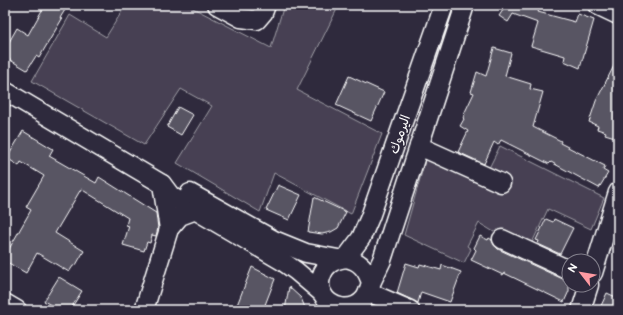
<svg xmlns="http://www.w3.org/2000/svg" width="623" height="315" font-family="'Balsamiq Sans','Playpen Sans Arabic',sans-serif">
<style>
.green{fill:#464152;stroke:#a2a0a8}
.building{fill:#595564;stroke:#fff}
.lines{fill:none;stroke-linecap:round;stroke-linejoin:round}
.minor-casing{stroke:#fff;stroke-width:21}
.minor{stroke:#2f2a3d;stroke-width:18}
.labels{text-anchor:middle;stroke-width:3;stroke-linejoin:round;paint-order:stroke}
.street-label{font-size:13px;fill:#fff;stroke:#2f2a3d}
</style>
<rect width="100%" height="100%" fill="#2f2a3d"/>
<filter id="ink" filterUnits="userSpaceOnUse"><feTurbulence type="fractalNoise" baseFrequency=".025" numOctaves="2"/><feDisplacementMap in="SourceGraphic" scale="8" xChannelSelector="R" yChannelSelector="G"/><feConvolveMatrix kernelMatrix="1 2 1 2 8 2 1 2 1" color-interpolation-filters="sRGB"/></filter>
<g filter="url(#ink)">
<g class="green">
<polygon points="126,5 187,5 271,48 284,5 339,5 297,90 382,134 351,214 274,173 260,212 177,163 212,106 181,89 144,145 32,81 70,15 106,37"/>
<polygon points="500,146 604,198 591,229 548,209 531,245 499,235 479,223 467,246 471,249 464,263 404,235 427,154 483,180"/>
</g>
<g class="building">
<polygon points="45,5 68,5 60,18 62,19 39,58 36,56 27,70 5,57 5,49 17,28 28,35"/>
<polygon points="493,5 541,5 538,12 575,22 578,14 594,20 580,68 564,61 565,56 531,46 538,23 513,14 508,22 499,16 503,10 493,6"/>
<polygon points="494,48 511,53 505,76 531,84 530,89 543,92 533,127 561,141 560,143 605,166 603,170 608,173 599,188 551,162 549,164 501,140 498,145 494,142 484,164 458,152 468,131 460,126 464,119 463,118 465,114 464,114 474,93 471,92 477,72 486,76"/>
<polygon points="618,58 618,138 605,134 606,132 597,129 598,126 589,122 596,101"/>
<polygon points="349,76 384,92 371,121 336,105"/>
<polygon points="178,107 193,115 181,135 167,127"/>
<polygon points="23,131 53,149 49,156 96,183 99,177 156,213 158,228 156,236 152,235 150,243 147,242 144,251 123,245 129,226 126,225 128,218 81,189 55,233 84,251 76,265 73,266 69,272 37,253 26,273 5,261 5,256 31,210 26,207 44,176 21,162 19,166 7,158"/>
<polygon points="278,185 301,195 289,220 266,210"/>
<polygon points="314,197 346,212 338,228 331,232 322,234 308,232"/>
<polygon points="546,219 553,222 554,219 573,228 560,254 538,244 539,241 536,240"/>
<polygon points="480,236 488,240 489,238 492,240 494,245 498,249 565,280 569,280 569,291 564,302 504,273 503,275 471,260 476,250 474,248"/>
<polygon points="406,263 419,267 420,264 441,270 442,265 461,272 450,302 421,292 418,303 397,293"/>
<polygon points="252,267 275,279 263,310 251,310 237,305"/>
<polygon points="59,277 82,291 70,310 59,310 44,301"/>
<polygon points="289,287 301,298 306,310 285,310"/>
<polygon points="607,293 618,298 618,310 599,310"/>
</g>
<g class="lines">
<g class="minor-casing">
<g id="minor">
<polyline points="217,5 241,18 257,20 263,13 266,5"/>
<polyline points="597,5 618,15"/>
<polyline points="5,91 162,184 171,196 282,261 296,271 322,293"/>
<polyline points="419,146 501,183"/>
<polyline points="162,184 169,229"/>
<polyline points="190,193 274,240 306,253 338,259"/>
<polyline points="502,239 569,270"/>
<polyline points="346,258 361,238 370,217 444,5"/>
<path d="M346 258C360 261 367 269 371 283 369 288 368 295 364 299 352 313 330 309 322 293 317 283 322 269 331 263 335 260 340 259 346 258Z"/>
<polyline points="593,273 618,192"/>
<polyline points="371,283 382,260 465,5"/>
<polyline points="368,292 410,310"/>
<polyline points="5,303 17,310"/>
<polyline points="144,310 169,229 180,216 196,210 200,203"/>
<polyline points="581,310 589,285"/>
</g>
</g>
<use href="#minor" class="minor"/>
</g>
</g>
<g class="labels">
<g class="street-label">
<text transform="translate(399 134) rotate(-71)" y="5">اليرموك</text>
</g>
</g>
<rect width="623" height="315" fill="none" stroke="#2f2a3d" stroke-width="20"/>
<rect x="10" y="10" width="603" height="295" fill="none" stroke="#fff" stroke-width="1.5" filter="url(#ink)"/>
<g transform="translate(581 273) rotate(301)"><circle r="19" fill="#2f2a3d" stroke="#827f8b"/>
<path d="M0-3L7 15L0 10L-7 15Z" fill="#ff9aa2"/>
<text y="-6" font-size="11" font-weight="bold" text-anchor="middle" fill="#ffffff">N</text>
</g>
</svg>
